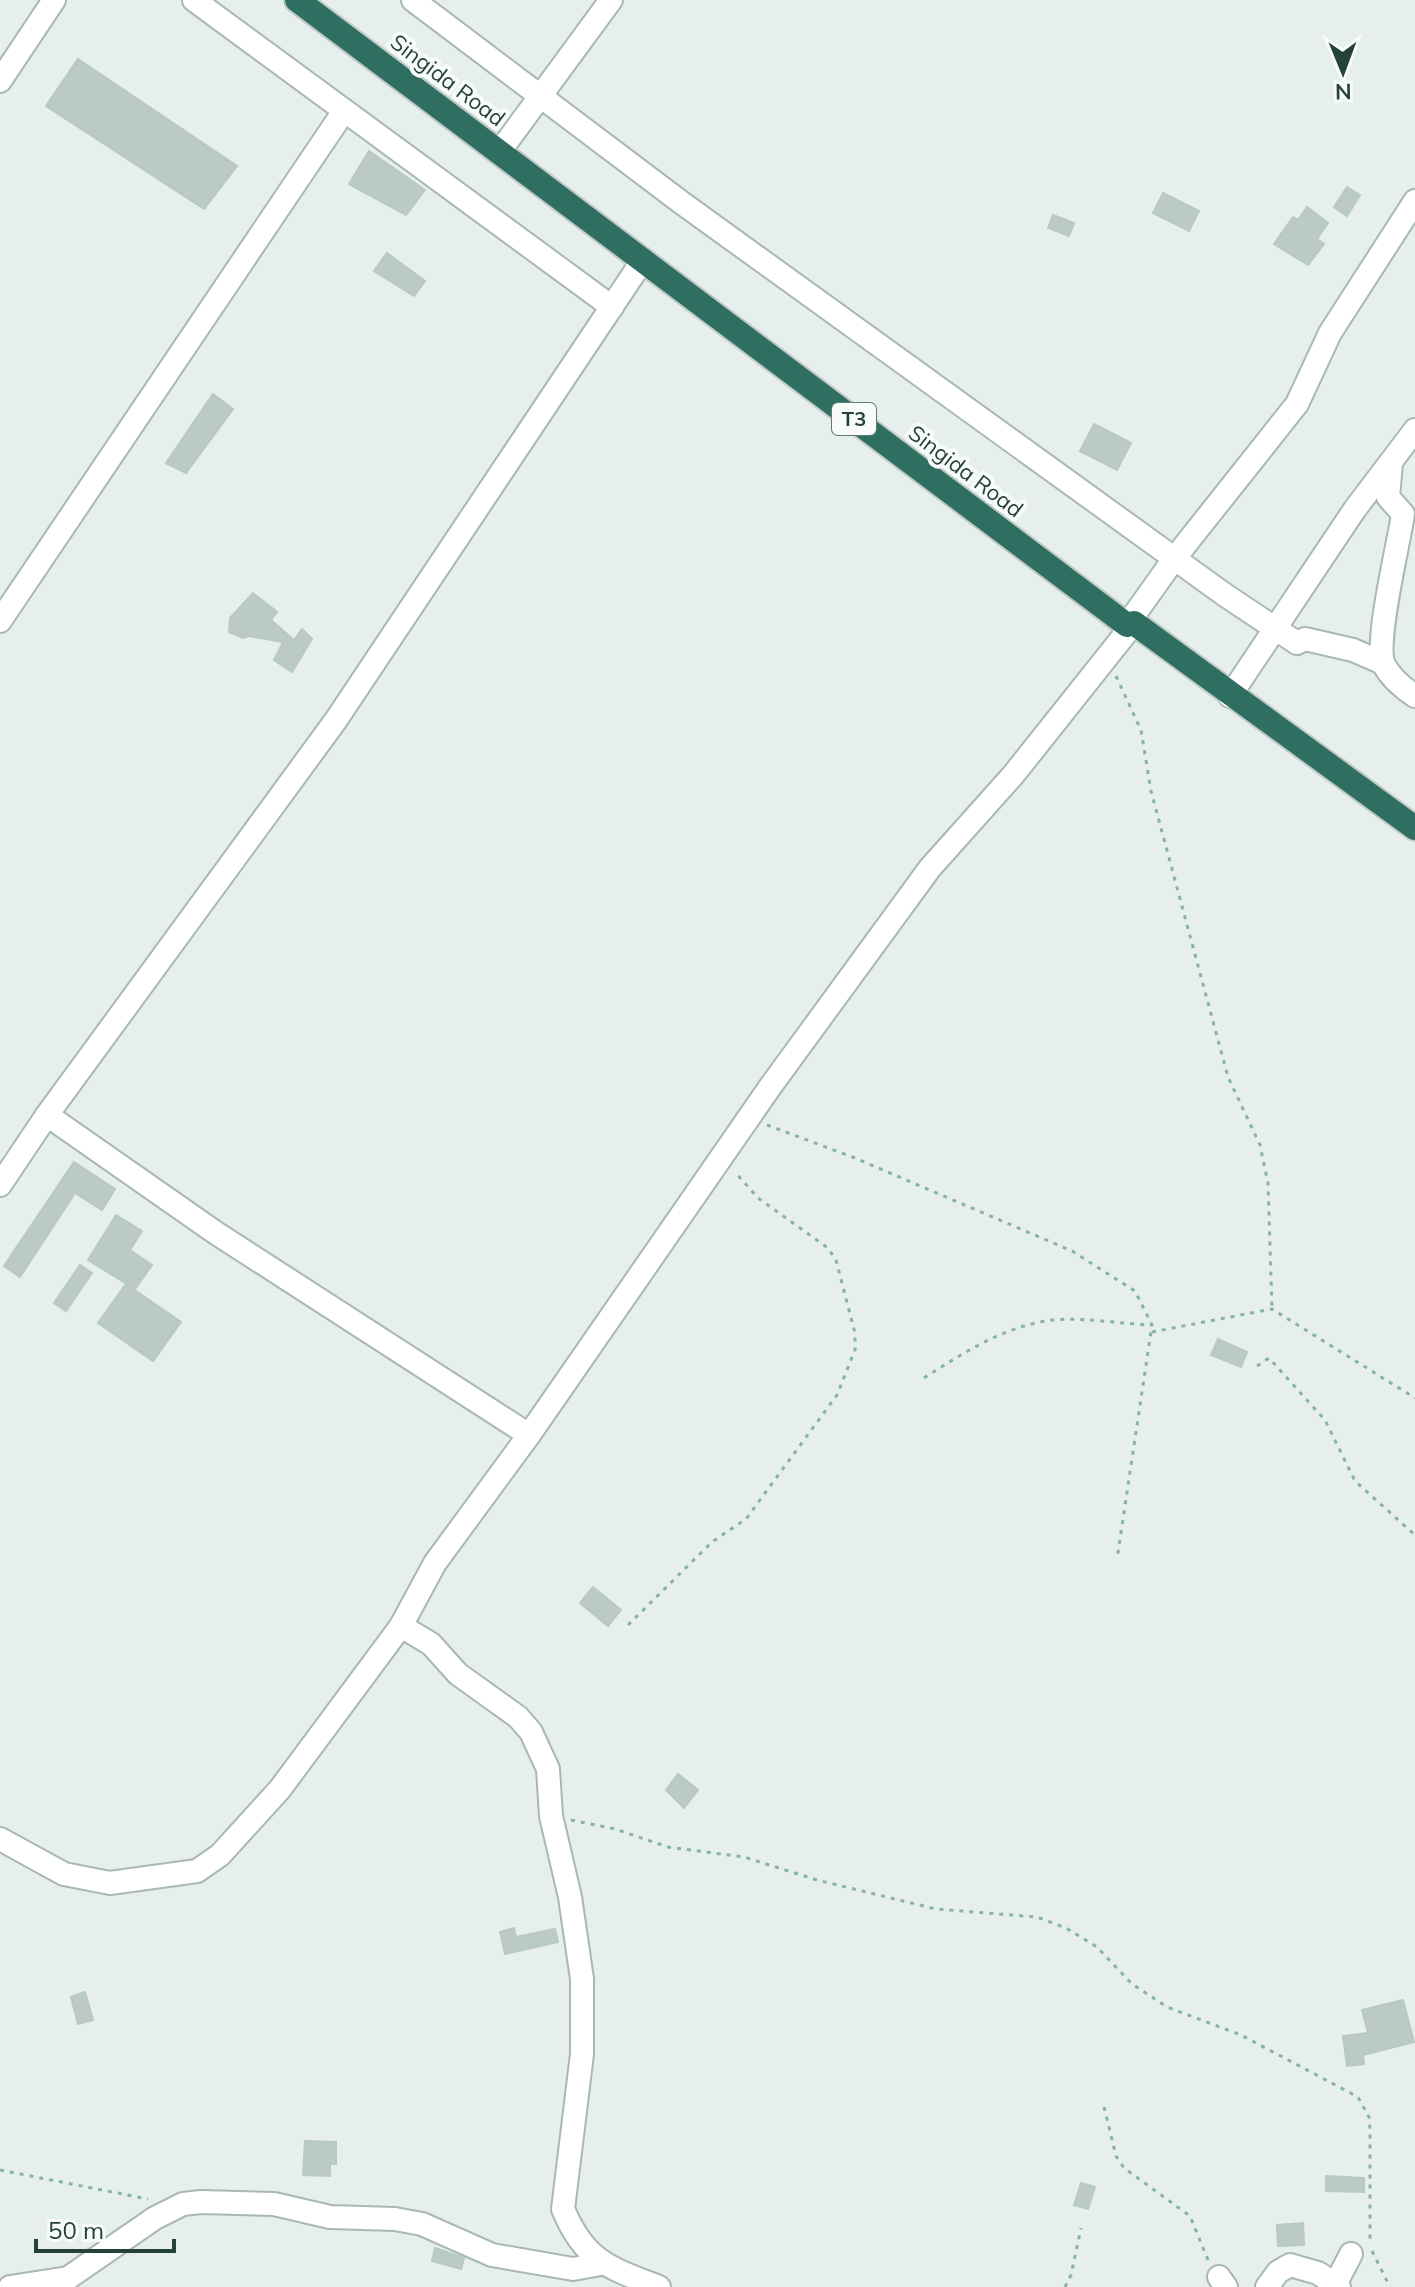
<svg xmlns="http://www.w3.org/2000/svg" width="1415" height="2287" font-family="Mulish,sans-serif">
<style>
.building{fill:#bbcac4;stroke:#b8c9c2;stroke-width:2}
.lines{fill:none;stroke-linecap:round;stroke-linejoin:round}
.street-casing{stroke:#a8b8b2;stroke-width:26}
.highway-casing{stroke:#c2cac8;stroke-width:28}
.path{stroke:#86b3a5;stroke-width:3;stroke-dasharray:4 6;stroke-linecap:butt}
.street{stroke:#fff;stroke-width:22}
.highway{stroke:#2f6f62;stroke-width:24}
.labels{text-anchor:middle;stroke-width:8;stroke-linejoin:round;paint-order:stroke}
.shield{fill:#f7fbf9;stroke:#637a73;stroke-width:2}
.shield-label{font-size:20px;font-weight:bold;fill:#24423a}
.street-label{font-size:22px;fill:#24423a;stroke:#f7fbf9}
</style>
<rect width="100%" height="100%" fill="#e6efeb"/>
<g class="building">
<polygon points="78,59 237,166 204,209 46,106"/>
<polygon points="369,151 425,190 406,215 349,184"/>
<polygon points="1347,187 1360,195 1347,216 1334,207"/>
<polygon points="1163,193 1199,211 1189,231 1153,213"/>
<polygon points="1307,207 1328,223 1317,239 1324,244 1308,265 1274,244 1293,217 1298,220"/>
<polygon points="1053,215 1074,223 1069,236 1048,228"/>
<polygon points="387,253 425,281 414,296 374,271"/>
<polygon points="213,394 233,409 186,473 166,463"/>
<polygon points="1094,424 1131,443 1117,470 1080,451"/>
<polygon points="253,593 277,612 271,620 294,640 302,629 312,639 292,672 274,660 283,642 249,636 243,638 229,632 230,618"/>
<polygon points="74,1162 115,1189 102,1210 75,1193 20,1277 4,1266"/>
<polygon points="116,1215 142,1231 130,1250 152,1265 135,1289 88,1260"/>
<polygon points="80,1265 92,1273 66,1311 54,1303"/>
<polygon points="126,1284 181,1322 153,1361 98,1323"/>
<polygon points="1218,1339 1247,1352 1241,1367 1211,1355"/>
<polygon points="593,1587 621,1610 608,1626 580,1603"/>
<polygon points="678,1774 698,1790 684,1808 666,1790"/>
<polygon points="514,1928 516,1937 555,1929 558,1942 505,1954 500,1932"/>
<polygon points="85,1992 93,2020 78,2024 71,1997"/>
<polygon points="1403,2000 1414,2042 1363,2055 1364,2064 1347,2066 1343,2036 1368,2033 1362,2010"/>
<polygon points="305,2141 336,2142 336,2164 330,2164 330,2176 303,2175"/>
<polygon points="1326,2176 1364,2178 1364,2192 1326,2191"/>
<polygon points="1081,2183 1095,2187 1088,2209 1074,2205"/>
<polygon points="1303,2223 1304,2245 1278,2246 1277,2225"/>
<polygon points="435,2248 464,2258 461,2269 432,2261"/>
</g>
<g class="lines">
<g class="street-casing">
<g id="street">
<polyline points="194,0 612,307"/>
<polyline points="413,0 682,203 1225,595 1297,643 1305,639 1353,650 1383,663"/>
<polyline points="0,81 54,0"/>
<polyline points="500,151 611,0"/>
<path d="M1391 463 1388 497 1403 514C1399 543 1374 643 1384 665 1391 678 1403 688 1415 696"/>
<polyline points="0,621 344,111"/>
<polyline points="1127,625 1174,559 1297,404 1330,333 1415,201"/>
<polyline points="1230,696 1355,509 1415,430"/>
<polyline points="47,1115 216,1233 529,1435"/>
<polyline points="0,1185 47,1115 336,720 643,260"/>
<polyline points="0,1839 64,1874 110,1883 197,1871 220,1855 280,1789 401,1626"/>
<polyline points="1219,2277 1226,2287"/>
<polyline points="1336,2283 1351,2254"/>
<polyline points="10,2287 68,2278 155,2218 183,2204 201,2202 274,2204 330,2217 395,2219 422,2224 492,2255 573,2269 601,2264"/>
<path d="M659 2287C610 2268 585 2262 563 2209L582 2054V1979L570 1897 551 1816 548 1769 531 1732 518 1717 458 1674 431 1644 401 1626 435 1563 529 1435 770 1087 930 868 1014 774 1134 623"/>
<polyline points="1267,2287 1278,2272 1290,2265 1318,2273 1339,2287"/>
</g>
</g>
<g class="highway-casing">
<polyline id="highway" points="297,0 1127,625 1134,623 1415,828"/>
</g>
<g class="path">
<polyline points="1116,676 1141,730 1151,791 1228,1077 1260,1145 1268,1183 1272,1309"/>
<polyline points="767,1125 855,1158 1072,1251 1135,1291 1152,1325 1117,1559"/>
<polyline points="1152,1332 1272,1309 1415,1398"/>
<polyline points="1257,1366 1269,1358 1325,1420 1355,1481 1415,1535"/>
<path d="M924 1378C965 1352 1004 1326 1053 1320 1085 1317 1120 1324 1152 1325"/>
<polyline points="628,1625 712,1542 746,1519 837,1395 855,1350 855,1333 836,1260 828,1248 758,1198 736,1173"/>
<polyline points="571,1820 615,1829 668,1847 744,1857 817,1880 936,1909 1037,1917 1066,1928 1097,1947 1132,1984 1167,2007 1241,2035 1358,2097 1369,2117 1370,2130 1370,2244"/>
<polyline points="1104,2107 1116,2156 1124,2168 1190,2216 1208,2260"/>
<polyline points="0,2170 148,2199"/>
<polyline points="1372,2251 1390,2287"/>
<polyline points="1065,2287 1071,2275 1081,2228"/>
</g>
<use href="#street" class="street"/>
<use href="#highway" class="highway"/>
</g>
<g class="labels">
<rect class="shield" x="832" y="403" width="44" height="32" rx="6"/>
<g class="shield-label">
<text x="854" y="426">T3</text>
</g>
<g class="street-label">
<text transform="translate(448 80) rotate(37)" y="8">Singida Road</text>
<text transform="translate(966 471) rotate(37)" y="8">Singida Road</text>
</g>
</g>
<g transform="translate(1343 72) rotate(179)" stroke="#f7fbf9" stroke-width="6" paint-order="stroke">
<path d="M0-6L14 30L0 20L-14 30Z" fill="#24423a"/>
<text y="-12" font-size="22" font-weight="bold" text-anchor="middle" fill="#24423a">N</text>
</g>
<path d="M36 2239v12h138v-12" fill="none" stroke="#24423a" stroke-width="4"/>
<text x="48" y="2239" font-size="24" fill="#24423a" stroke="#f7fbf9" stroke-width="6" paint-order="stroke">50 m</text>
</svg>
